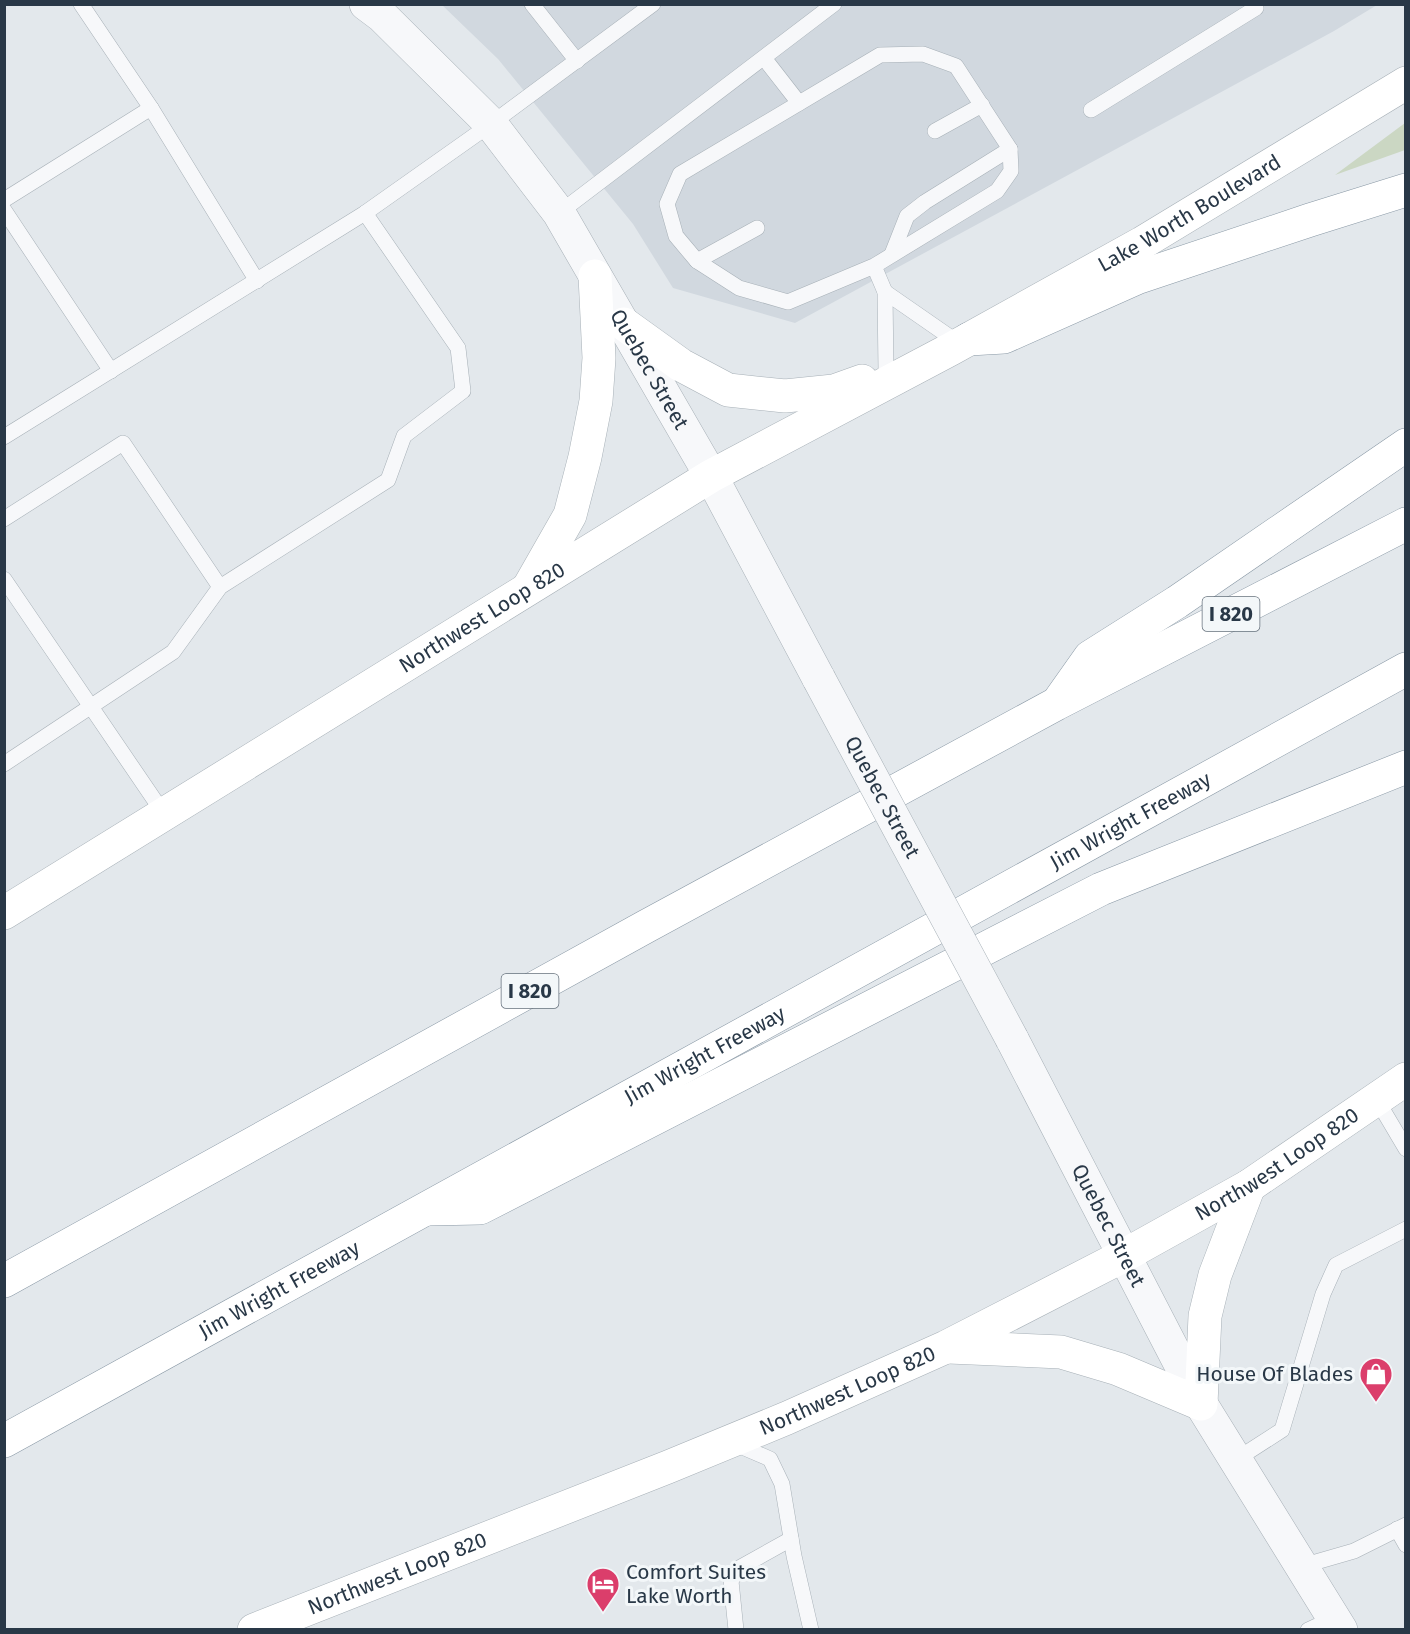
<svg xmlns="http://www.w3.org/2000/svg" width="1410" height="1634" font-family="'Fira Sans',sans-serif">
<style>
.built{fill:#d1d8df}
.green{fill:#cbd7c3}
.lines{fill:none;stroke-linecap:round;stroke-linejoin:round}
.service-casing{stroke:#a7b0b7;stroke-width:16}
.tertiary-casing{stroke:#a7b0b7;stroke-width:34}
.secondary-casing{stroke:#a7b0b7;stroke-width:34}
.motorway-casing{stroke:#8998a5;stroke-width:34}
.service{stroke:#f7f8fa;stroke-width:15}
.tertiary{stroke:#f7f8fa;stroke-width:33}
.secondary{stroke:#fff;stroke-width:33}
.motorway{stroke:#fff;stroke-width:33}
.tertiary-bridge-casing{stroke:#a7b0b7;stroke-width:34;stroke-linecap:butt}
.tertiary-bridge{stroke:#f7f8fa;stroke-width:33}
.labels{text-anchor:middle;stroke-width:6;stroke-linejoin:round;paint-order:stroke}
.shield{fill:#f3f7f9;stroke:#66717c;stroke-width:1.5}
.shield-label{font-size:20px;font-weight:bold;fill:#293847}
.street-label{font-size:21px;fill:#293847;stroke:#f3f7f9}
.poi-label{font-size:21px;fill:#293847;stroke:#f3f7f9;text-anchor:end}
</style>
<rect width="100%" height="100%" fill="#e3e8ec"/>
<polygon class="built" points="442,5 1377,5 1334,31 795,323 673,288 633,224 498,59"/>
<polygon class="green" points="1405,123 1405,150 1335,175"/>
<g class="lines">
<g class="service-casing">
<g id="service">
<polyline points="81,4 151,108"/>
<polyline points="532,4 577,61"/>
<polyline points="764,58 799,103"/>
<polyline points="1091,110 1256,8 1254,4"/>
<polyline points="935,131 982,105"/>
<polyline points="4,200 151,108 257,281"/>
<polyline points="4,210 111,371"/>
<polyline points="559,213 834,4"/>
<polyline points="892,254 907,216 925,202 1010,149"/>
<polyline points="697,261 757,228"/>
<polyline points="874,266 788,302 739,288 697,261 676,236 667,204 680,174 880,55 923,54 956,66 1010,149 1011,171 997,191 874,266 885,292 886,372"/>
<polyline points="885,292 960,344"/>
<polyline points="4,437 365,213 491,124 653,4"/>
<polyline points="4,519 123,443 220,587"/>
<polyline points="4,579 164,814"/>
<polyline points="4,764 173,652 220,587 388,480 404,436 463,391 458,348 365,213"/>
<polyline points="1377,1100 1406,1149"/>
<polyline points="733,1443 770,1459 782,1484 794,1556 811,1630"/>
<polyline points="1237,1459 1282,1430 1323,1294 1336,1265 1406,1229"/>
<polyline points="1397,1529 1406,1545"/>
<polyline points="1302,1566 1354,1551 1406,1525"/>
<polyline points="736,1630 731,1581 739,1568 791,1539"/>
<polyline points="1308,1630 1334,1618"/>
</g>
</g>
<g class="tertiary-casing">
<g id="tertiary">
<path id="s1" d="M366 4 382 16 491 124 559 213 711 476 819 679"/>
<path id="s2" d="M1012 1039 1201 1404 1341 1630"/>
</g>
</g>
<g class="secondary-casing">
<g id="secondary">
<polyline points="624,324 681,365 728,390 785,396 834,391 862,381"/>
<polyline points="529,587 570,515 585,457 596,401 599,358 595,276"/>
<path id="s3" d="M4 913 711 476 951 349 1142 243 1406 83"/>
<polyline points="949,1347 1061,1352 1118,1369 1201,1404 1205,1316 1215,1275 1249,1186"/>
<path id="s4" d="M254 1630 668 1467 787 1418 946 1347 1125 1255 1249 1186 1406 1079"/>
</g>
</g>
<g class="motorway-casing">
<g id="motorway">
<polyline points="969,339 1004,337 1139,277 1310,220 1406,190"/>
<polyline points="1061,698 1090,657 1177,602 1406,445"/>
<polyline points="429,1209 480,1208 1101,889 1406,767"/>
<polyline points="4,1281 645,927 1056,704 1406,524"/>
<path id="s5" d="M4 1441 1406 669"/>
</g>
</g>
<use href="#service" class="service"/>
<use href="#tertiary" class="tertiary"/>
<use href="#secondary" class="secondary"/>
<use href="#motorway" class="motorway"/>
<g class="tertiary-bridge-casing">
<g id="tertiary-bridge">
<path id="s6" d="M819 679 1012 1039"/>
</g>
</g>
<use href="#tertiary-bridge" class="tertiary-bridge"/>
</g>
<defs>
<g id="shop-pin" transform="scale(1.725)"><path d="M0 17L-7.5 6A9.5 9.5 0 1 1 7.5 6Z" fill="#db3e6b" stroke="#f3f7f9"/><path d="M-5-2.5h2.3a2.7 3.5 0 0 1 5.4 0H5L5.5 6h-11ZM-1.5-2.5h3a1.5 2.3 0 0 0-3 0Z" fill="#fff"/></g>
<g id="hotel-pin" transform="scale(1.725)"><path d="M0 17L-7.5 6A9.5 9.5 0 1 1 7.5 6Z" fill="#db3e6b" stroke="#f3f7f9"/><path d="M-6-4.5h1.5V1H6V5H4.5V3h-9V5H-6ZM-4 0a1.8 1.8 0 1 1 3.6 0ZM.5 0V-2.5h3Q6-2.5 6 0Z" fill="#fff"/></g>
</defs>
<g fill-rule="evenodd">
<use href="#shop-pin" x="1376" y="1374"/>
<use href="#hotel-pin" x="603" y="1584"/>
</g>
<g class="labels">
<g class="shield">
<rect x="1202.5" y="597" width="57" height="34" rx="4.5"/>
<rect x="501.5" y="974" width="57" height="34" rx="4.5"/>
</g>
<g class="shield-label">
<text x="1231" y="621">I 820</text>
<text x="530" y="998">I 820</text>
</g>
<g class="street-label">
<text dy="7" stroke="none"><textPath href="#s3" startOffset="1377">Lake Worth Boulevard</textPath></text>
<text dy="7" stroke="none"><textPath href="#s1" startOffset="466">Quebec Street</textPath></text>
<text dy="7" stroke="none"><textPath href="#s3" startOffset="562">Northwest Loop 820</textPath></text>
<text dy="7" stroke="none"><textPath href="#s6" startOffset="134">Quebec Street</textPath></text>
<text dy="7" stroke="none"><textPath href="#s5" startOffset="1286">Jim Wright Freeway</textPath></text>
<text dy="7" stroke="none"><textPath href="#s5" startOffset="800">Jim Wright Freeway</textPath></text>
<text dy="7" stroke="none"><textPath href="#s4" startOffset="1126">Northwest Loop 820</textPath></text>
<text dy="7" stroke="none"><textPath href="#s2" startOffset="210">Quebec Street</textPath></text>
<text dy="7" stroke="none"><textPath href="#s5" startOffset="314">Jim Wright Freeway</textPath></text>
<text dy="7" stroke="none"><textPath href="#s4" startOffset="640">Northwest Loop 820</textPath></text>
<text dy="7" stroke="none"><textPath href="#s4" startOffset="154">Northwest Loop 820</textPath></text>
</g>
<g class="poi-label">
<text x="1353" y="1381">House Of Blades</text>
<text x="626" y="1579" text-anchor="start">Comfort Suites<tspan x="626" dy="24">Lake Worth</tspan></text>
</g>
</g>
<rect width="1410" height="1634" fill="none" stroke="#293847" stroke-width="12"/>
</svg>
